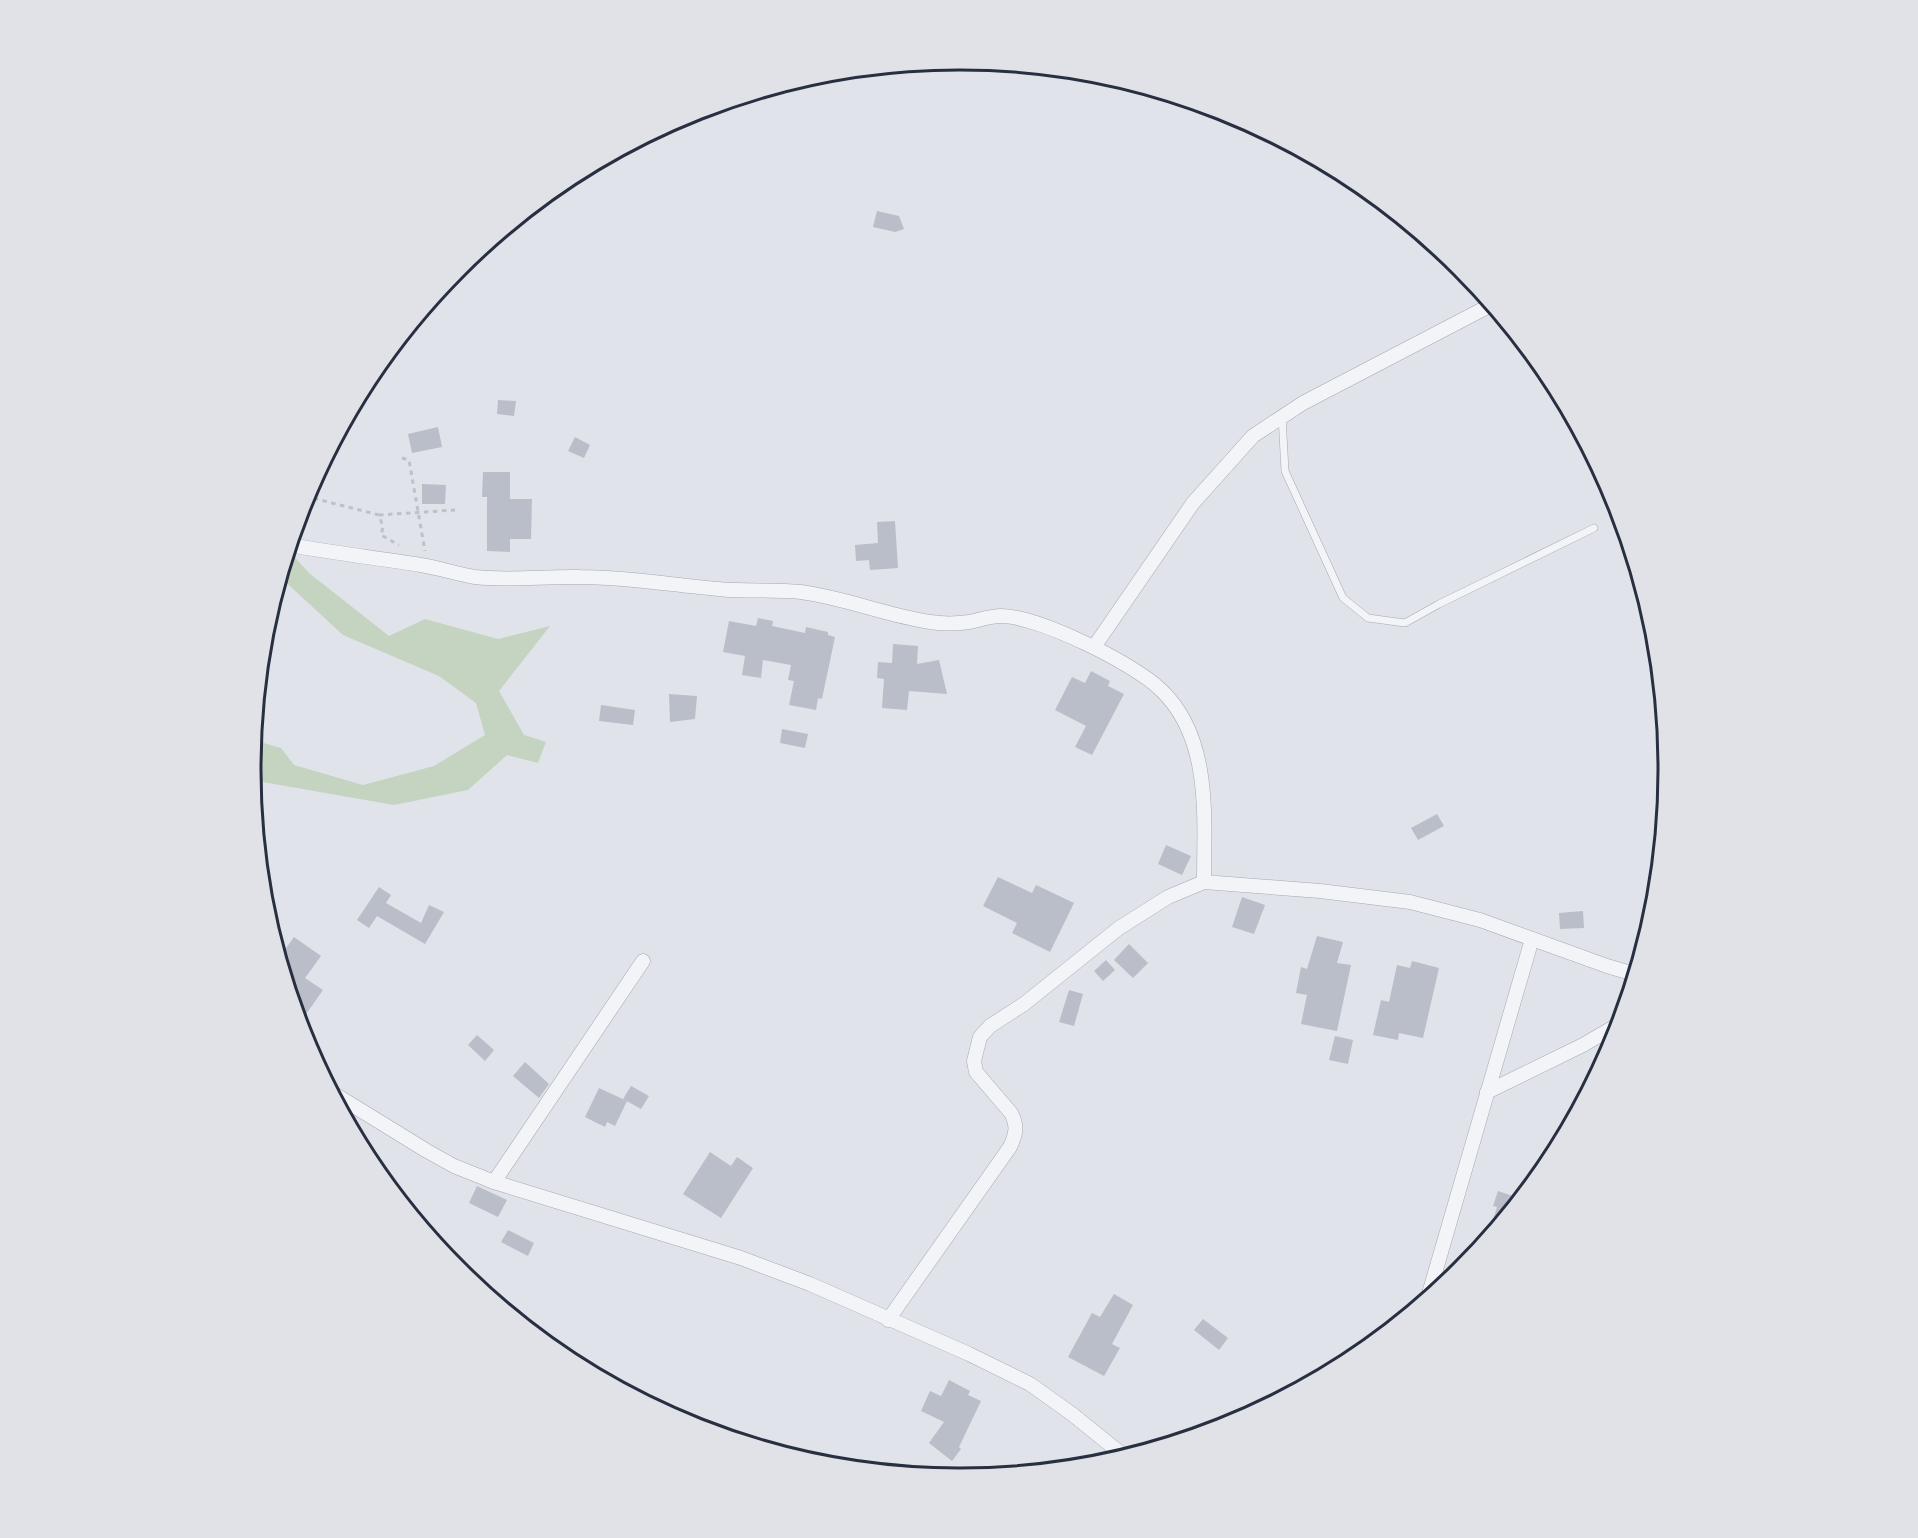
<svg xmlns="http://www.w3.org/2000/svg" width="1918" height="1538" font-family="'Nunito Sans',sans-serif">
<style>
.green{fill:#c4d4c1}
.building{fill:#babec9}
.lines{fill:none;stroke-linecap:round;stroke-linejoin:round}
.service-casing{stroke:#a5a9b3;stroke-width:8}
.minor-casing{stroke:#a5a9b3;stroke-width:15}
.path{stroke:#bec1c8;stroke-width:3;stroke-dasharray:4.5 4.5;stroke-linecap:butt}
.service{stroke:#f3f4f8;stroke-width:7}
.minor{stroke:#f3f4f8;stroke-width:14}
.rim{fill:none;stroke:#282f41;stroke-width:3}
</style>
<rect width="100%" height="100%" fill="#e0e3e9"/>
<polygon class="green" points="288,550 309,573 389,636 425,619 498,639 550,626 499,691 524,735 546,742 538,763 507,755 468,790 394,805 251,780 250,769 253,740 281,748 294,765 363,785 434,766 485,735 476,703 439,676 343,635 280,577"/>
<g class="building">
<polygon points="877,211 899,216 904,229 895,232 873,227"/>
<polygon points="498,400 516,401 514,416 497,414"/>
<polygon points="438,427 442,447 412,453 408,434"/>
<polygon points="575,437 590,445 584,458 568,451"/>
<polygon points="483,472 510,472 510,499 532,499 531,539 510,539 510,552 487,551 487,497 482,497"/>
<polygon points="422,484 446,485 445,504 422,504"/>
<polygon points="895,521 898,568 870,570 869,560 856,561 855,545 878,543 877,522"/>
<polygon points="758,618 773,621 772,626 805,633 806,627 828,632 828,635 835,637 822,699 818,698 816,710 789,705 794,681 788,680 791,665 763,660 761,678 742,675 745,656 723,652 729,621 756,626"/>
<polygon points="893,644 918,646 917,664 939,660 947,694 909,691 907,710 882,708 884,679 877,678 878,662 892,663"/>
<polygon points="1091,671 1110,681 1108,686 1124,694 1092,755 1075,747 1086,726 1055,710 1072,677 1085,683"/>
<polygon points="669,694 697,696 695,719 670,722"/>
<polygon points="601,705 635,710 633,725 599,721"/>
<polygon points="782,729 808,734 805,748 780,743"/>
<polygon points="1437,814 1444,826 1418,840 1411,828"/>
<polygon points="1166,845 1191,856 1182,875 1158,864"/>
<polygon points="998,877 1032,893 1036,885 1074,903 1050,952 1012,933 1017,923 983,906"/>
<polygon points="379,887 391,895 386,903 421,923 429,905 444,912 425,944 377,916 369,928 357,920"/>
<polygon points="1242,897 1265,905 1254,934 1232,927"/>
<polygon points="1583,911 1584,928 1560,929 1559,913"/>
<polygon points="1317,936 1343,942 1337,963 1351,965 1337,1031 1301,1024 1307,995 1296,993 1301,967 1307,969"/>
<polygon points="294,937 321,956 305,978 323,990 304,1017 295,1010 279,958"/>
<polygon points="1129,944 1148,963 1133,978 1114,960"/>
<polygon points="1106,960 1115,970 1103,981 1094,971"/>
<polygon points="1412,961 1439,968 1423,1038 1399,1033 1398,1040 1373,1035 1381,1000 1389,1002 1397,965 1410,968"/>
<polygon points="1069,990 1083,994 1074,1026 1059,1022"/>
<polygon points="477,1035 494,1050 485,1061 468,1045"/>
<polygon points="1335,1036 1353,1040 1348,1064 1329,1060"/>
<polygon points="525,1062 549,1084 539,1098 513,1076"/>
<polygon points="631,1086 649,1096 641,1109 623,1099"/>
<polygon points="599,1088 627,1101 615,1126 607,1122 605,1127 585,1117"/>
<polygon points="710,1152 731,1166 737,1157 753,1168 721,1218 683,1194"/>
<polygon points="477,1186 507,1200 498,1217 469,1203"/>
<polygon points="1498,1191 1519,1198 1488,1236 1497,1207 1493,1206"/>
<polygon points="508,1230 534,1243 528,1256 501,1242"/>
<polygon points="1114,1294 1133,1305 1112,1344 1120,1348 1104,1376 1068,1357 1092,1313 1100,1317"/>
<polygon points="1203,1319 1228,1338 1219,1350 1194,1330"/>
<polygon points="949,1380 970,1391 968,1395 981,1401 959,1447 961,1449 952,1461 929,1443 944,1422 921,1411 930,1391 941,1396"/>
</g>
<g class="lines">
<g class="service-casing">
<polyline id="service" points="1282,416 1285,471 1343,598 1368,618 1405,623 1439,604 1594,528"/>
</g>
<g class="minor-casing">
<g id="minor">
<path d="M290 545C333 553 377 558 421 565 439 568 457 574 475 577 510 581 545 576 580 577 627 577 672 585 718 589 745 592 773 589 801 592 845 598 886 615 930 622 943 624 956 624 969 622 980 620 990 616 1001 616 1038 616 1133 663 1160 689 1212 737 1204 818 1204 882"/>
<polyline points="1094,647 1193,503 1253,436 1303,403 1491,305"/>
<polyline points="331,1092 427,1151 454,1166 494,1182 741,1258 810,1284 969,1354 1030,1384 1072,1414 1124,1456"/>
<polyline points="1487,1092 1583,1045 1619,1024"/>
<polyline points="494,1182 643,961"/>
<polyline points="1428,1297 1532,939"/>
<path d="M888 1320 1010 1147C1016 1134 1018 1126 1011 1113L976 1072 974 1061 980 1037 990 1026 1024 1004 1119 928 1168 897 1204 882 1320 891 1410 902 1480 920 1607 966 1634 974"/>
</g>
</g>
<g class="path">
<polyline points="402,458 409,460 425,551"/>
<polyline points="305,496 379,515 383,527 381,535 399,545"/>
<polyline points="379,515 455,510"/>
</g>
<use href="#service" class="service"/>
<use href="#minor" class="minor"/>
</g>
<path d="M0 0H1918V1538H0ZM959 70H960A698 698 0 0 1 1658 768V770A698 698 0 0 1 960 1468H959A698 698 0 0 1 261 770V768A698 698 0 0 1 959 70Z" fill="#e0e2e8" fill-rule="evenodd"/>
<path class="rim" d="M959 70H960A698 698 0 0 1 1658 768V770A698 698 0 0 1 960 1468H959A698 698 0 0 1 261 770V768A698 698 0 0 1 959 70Z"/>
</svg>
